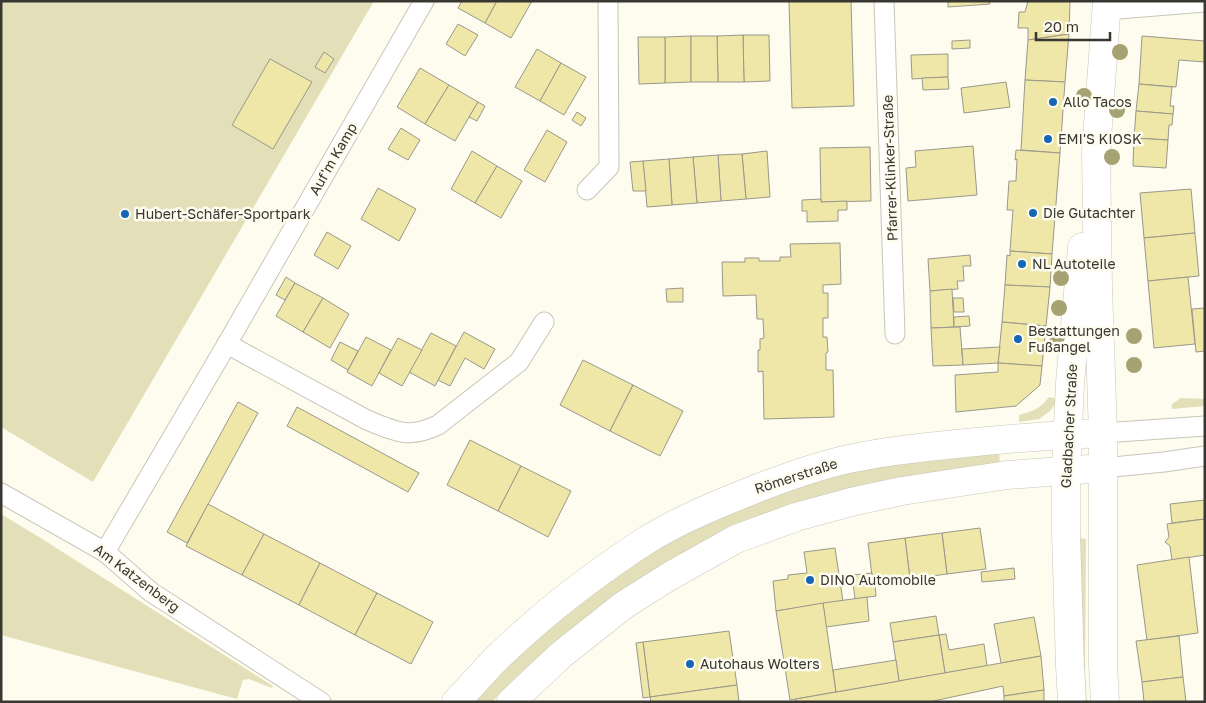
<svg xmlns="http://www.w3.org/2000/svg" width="1206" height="703" font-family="'Golos Text',sans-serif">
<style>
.green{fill:#e3dfb8}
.building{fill:#eee7a7;stroke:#9a988b}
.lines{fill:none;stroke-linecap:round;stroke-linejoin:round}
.minor-casing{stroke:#c8c6b9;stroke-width:21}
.secondary-casing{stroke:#c8c6b9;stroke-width:29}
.minor{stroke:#fff;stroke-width:19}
.secondary{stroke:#fff;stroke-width:28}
.tree{fill:#a7a273}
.poi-dot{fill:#1567b6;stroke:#fdfcee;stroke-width:2}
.labels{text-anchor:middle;stroke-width:5;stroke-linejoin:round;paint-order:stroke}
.poi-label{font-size:14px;fill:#383732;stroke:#fdfcee;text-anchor:start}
.street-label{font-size:14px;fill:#383732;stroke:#fdfcee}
</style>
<rect width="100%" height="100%" fill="#fdfcee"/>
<g class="green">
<polygon points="1,1 374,1 93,482 1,427"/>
<path d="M1049 397 1058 399 1051 410 1039 419 1019 422V415C1033 411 1040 409 1049 397Z"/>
<polygon points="1181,398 1205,399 1205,406 1172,409 1172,404"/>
<path d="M999 452 1000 464 883 481 846 489 784 507 731 528 661 565 609 600 551 645 504 689 492 702H473C526 645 586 593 653 551 664 544 677 538 690 532 736 508 786 487 838 475 890 463 945 458 999 452Z"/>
<polygon points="1,514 39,537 273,686 272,688 249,679 243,680 237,699 1,635"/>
<polygon points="1079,538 1086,539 1085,673 1087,702 1083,702"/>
</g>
<g class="building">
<polygon points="462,1 497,1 485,23 458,8"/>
<polygon points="497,1 532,1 511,38 485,23"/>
<polygon points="789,1 851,1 854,106 792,108"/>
<polygon points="948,1 989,1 990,4 948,7"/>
<polygon points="1028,1 1070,1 1069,34 1028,40 1028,28 1018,28 1019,12 1025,12"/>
<polygon points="458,24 478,35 465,56 446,44"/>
<polygon points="1069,34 1065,82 1025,80 1028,40"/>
<polygon points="743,35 769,35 770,81 744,82"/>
<polygon points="743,35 744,82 718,82 717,36"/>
<polygon points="691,36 691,82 665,83 665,37"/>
<polygon points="691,36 717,36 718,82 691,82"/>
<polygon points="1142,36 1205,41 1205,62 1179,60 1176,87 1139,84"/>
<polygon points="638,37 665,37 665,83 639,84"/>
<polygon points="970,40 970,48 952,49 952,41"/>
<polygon points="537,49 561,63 540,101 515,87"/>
<polygon points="324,52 334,59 325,73 315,67"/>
<polygon points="948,54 948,77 912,79 911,55"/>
<polygon points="270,59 312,82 273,149 232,125"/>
<polygon points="561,63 586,77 564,115 540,101"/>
<polygon points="420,68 449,85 425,124 397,107"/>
<polygon points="948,77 949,89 923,90 922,78"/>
<polygon points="1025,80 1065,82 1060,153 1021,150"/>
<polygon points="1006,82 1010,107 964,113 961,88"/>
<polygon points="1139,84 1172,87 1170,106 1174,106 1173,114 1136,111"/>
<polygon points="449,85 478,102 455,141 425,124"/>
<polygon points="478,102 485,106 477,121 469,117"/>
<polygon points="1136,111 1173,114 1172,125 1169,125 1168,140 1134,138"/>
<polygon points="577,112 586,118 581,126 572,120"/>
<polygon points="401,128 420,140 408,160 388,149"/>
<polygon points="547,130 567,142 545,182 524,170"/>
<polygon points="1134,138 1168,140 1166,168 1133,166"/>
<polygon points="973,146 977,195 908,201 906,168 916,167 915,151"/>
<polygon points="870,147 871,201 821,202 820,148"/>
<polygon points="1016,150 1060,153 1052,254 1010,251 1013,210 1007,210 1009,181 1016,181 1017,159 1015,160"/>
<polygon points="472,151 497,166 475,203 451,189"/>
<polygon points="767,151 770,197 746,199 742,154"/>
<polygon points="742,154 746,199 721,201 718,155"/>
<polygon points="718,155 721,201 697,203 693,157"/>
<polygon points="693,157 697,203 672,205 669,159"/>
<polygon points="669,159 672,205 647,207 643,161"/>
<polygon points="643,161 646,191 633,191 630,162"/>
<polygon points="497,166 522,181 501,218 475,203"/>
<polygon points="378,188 416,209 399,241 361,219"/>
<polygon points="1191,189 1195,233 1144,238 1140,193"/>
<polygon points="821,199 821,202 847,201 847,210 838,210 838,221 807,222 807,211 802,211 802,200"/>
<polygon points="327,232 351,246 338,269 314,255"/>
<polygon points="1195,233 1199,276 1148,281 1144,238"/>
<polygon points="840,243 841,284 823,285 823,293 828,293 828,318 823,318 823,337 827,337 828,352 826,353 826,370 833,370 834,417 764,419 763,371 758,372 758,350 760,350 760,339 764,338 763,319 757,319 756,295 723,296 722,262 745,262 745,258 759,258 759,261 780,261 780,257 791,257 790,244"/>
<polygon points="1010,251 1052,254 1050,287 1005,285 1007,255 1010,256"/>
<polygon points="970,255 971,266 963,266 964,281 957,281 958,289 930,291 928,259"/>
<polygon points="286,277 295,283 285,300 276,295"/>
<polygon points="1188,277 1195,344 1154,348 1148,281"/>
<polygon points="295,283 323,298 303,332 276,316"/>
<polygon points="1005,285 1050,287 1046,326 1002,322"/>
<polygon points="683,288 683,302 667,302 666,289"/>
<polygon points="952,289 954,327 931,328 930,291"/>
<polygon points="323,298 349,314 330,348 303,332"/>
<polygon points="953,298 963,298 964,312 954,312"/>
<polygon points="1205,308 1205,351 1196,352 1192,309"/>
<polygon points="969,316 970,326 954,327 954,317"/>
<polygon points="1002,322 1046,326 1042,366 998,363"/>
<polygon points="960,327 963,365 933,366 931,328"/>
<polygon points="464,332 495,349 484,369 465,358 450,386 438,380"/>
<polygon points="431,333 456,346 435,386 409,372"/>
<polygon points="366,337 391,350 372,386 347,372"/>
<polygon points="398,338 422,350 402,386 379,373"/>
<polygon points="340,342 358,351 348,370 331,360"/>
<polygon points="1000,347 998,363 963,365 962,349"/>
<polygon points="583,360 633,385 610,431 560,405"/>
<polygon points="998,363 1042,366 1040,385 1016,406 956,412 955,375 998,372"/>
<polygon points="633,385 683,411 660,456 610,431"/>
<polygon points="238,402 258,413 187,543 167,532"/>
<polygon points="297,407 419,473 408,492 287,426"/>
<polygon points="470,440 521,466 498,511 447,485"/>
<polygon points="521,466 571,491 548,537 498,511"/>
<polygon points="1205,500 1205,519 1172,523 1170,504"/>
<polygon points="208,504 264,534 242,575 186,546"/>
<polygon points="1205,519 1205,555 1172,560 1170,546 1165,542 1169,537 1167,524"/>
<polygon points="980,528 986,569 947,574 942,533"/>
<polygon points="942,533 947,574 910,579 905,538"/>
<polygon points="264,534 320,563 299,605 242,575"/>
<polygon points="905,538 910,579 873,584 868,543"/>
<polygon points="835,548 843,601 776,611 773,581 788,579 788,575 807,573 804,552"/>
<polygon points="1189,557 1198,633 1147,640 1137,565"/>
<polygon points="320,563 377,593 355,635 299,605"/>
<polygon points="1014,568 1015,579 982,582 981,572"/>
<polygon points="872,573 873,584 875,584 876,596 855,599 852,575"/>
<polygon points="377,593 433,622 411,664 355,635"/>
<polygon points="867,597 869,621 826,627 823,603"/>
<polygon points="823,603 836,692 790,700 776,611"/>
<polygon points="936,616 939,635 893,642 890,623"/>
<polygon points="1034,617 1041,656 1001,663 994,624"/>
<polygon points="729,631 737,685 650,697 643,642"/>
<polygon points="946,634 949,650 984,644 987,666 945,673 939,635"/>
<polygon points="939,635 945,673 899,681 893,642"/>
<polygon points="1179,636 1183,677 1142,682 1136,641"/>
<polygon points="643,642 650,697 643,698 636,643"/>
<polygon points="1041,656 1044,690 1004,696 1003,686 929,702 796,702 796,699"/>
<polygon points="896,660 899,681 836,692 833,670"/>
<polygon points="1183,677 1186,702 1144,702 1142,682"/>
<polygon points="737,685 739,702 651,702 650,697"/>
<polygon points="1044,690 1044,702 1004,702 1004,696"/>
</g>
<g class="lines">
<g class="minor-casing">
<g id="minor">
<polyline points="884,1 895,334"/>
<polyline points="1106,10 1205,2"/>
<polyline points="587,190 609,167 608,1"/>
<path d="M227 344 367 420C396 432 409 439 438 425L519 362 544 322"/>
<polyline points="1103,433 1205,426"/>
<polyline points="1103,468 1164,462 1205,456"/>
<polyline points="1,493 105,552 151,592 321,702"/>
<polyline points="105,552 227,344 424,1"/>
</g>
</g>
<g class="secondary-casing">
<g id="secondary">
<path d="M456 702C468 689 480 676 492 663 537 618 589 578 642 543 678 520 718 504 758 488 784 478 812 468 840 461 878 452 917 448 956 444 1005 439 1053 435 1103 433"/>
<polyline points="511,702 562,654 624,605 670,576 736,539 796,517 851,502 902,491 1007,475 1103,468"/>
<polyline points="1072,702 1070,666 1066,533 1066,471 1070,383 1082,247"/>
<polyline points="1105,702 1103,664 1103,433 1098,287 1096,152 1107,1"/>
</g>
</g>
<use href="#minor" class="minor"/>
<use href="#secondary" class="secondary"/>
</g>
<g class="tree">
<circle cx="1120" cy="52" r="8"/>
<circle cx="1084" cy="96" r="8"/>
<circle cx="1117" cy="110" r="8"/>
<circle cx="1112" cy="157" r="8"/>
<circle cx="1061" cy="278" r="8"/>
<circle cx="1059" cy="308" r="8"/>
<circle cx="1134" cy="336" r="8"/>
<circle cx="1057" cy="337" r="8"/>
<circle cx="1134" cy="365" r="8"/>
</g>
<g class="poi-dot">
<circle cx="1053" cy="102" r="5"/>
<circle cx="1048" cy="139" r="5"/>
<circle cx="1033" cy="213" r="5"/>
<circle cx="125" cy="214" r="5"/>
<circle cx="1022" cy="264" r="5"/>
<circle cx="1018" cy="339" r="5"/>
<circle cx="810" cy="580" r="5"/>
<circle cx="690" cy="664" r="5"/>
</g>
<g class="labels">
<g class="poi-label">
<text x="1063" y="107">Allo Tacos</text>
<text x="1058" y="144">EMI'S KIOSK</text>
<text x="1043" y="218">Die Gutachter</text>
<text x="135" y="219">Hubert-Schäfer-Sportpark</text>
<text x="1032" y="269">NL Autoteile</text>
<text x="1028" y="336">Bestattungen<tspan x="1028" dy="16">Fußangel</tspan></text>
<text x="820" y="585">DINO Automobile</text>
<text x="700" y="669">Autohaus Wolters</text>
</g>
<g class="street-label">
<text transform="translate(333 159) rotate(-60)" y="5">Auf'm Kamp</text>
<text transform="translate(890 168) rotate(-92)" y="5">Pfarrer-Klinker-Straße</text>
<text transform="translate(1069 426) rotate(-87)" y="5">Gladbacher Straße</text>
<text transform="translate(796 476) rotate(-18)" y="5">Römerstraße</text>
<text transform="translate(137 578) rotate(37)" y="5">Am Katzenberg</text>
</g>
</g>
<rect width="1206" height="703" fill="none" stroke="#383732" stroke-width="5"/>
<path d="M1036 32v8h74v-8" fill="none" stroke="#383732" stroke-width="2.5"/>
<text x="1044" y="32" font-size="15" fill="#383732" stroke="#fdfcee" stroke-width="4" paint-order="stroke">20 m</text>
</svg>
